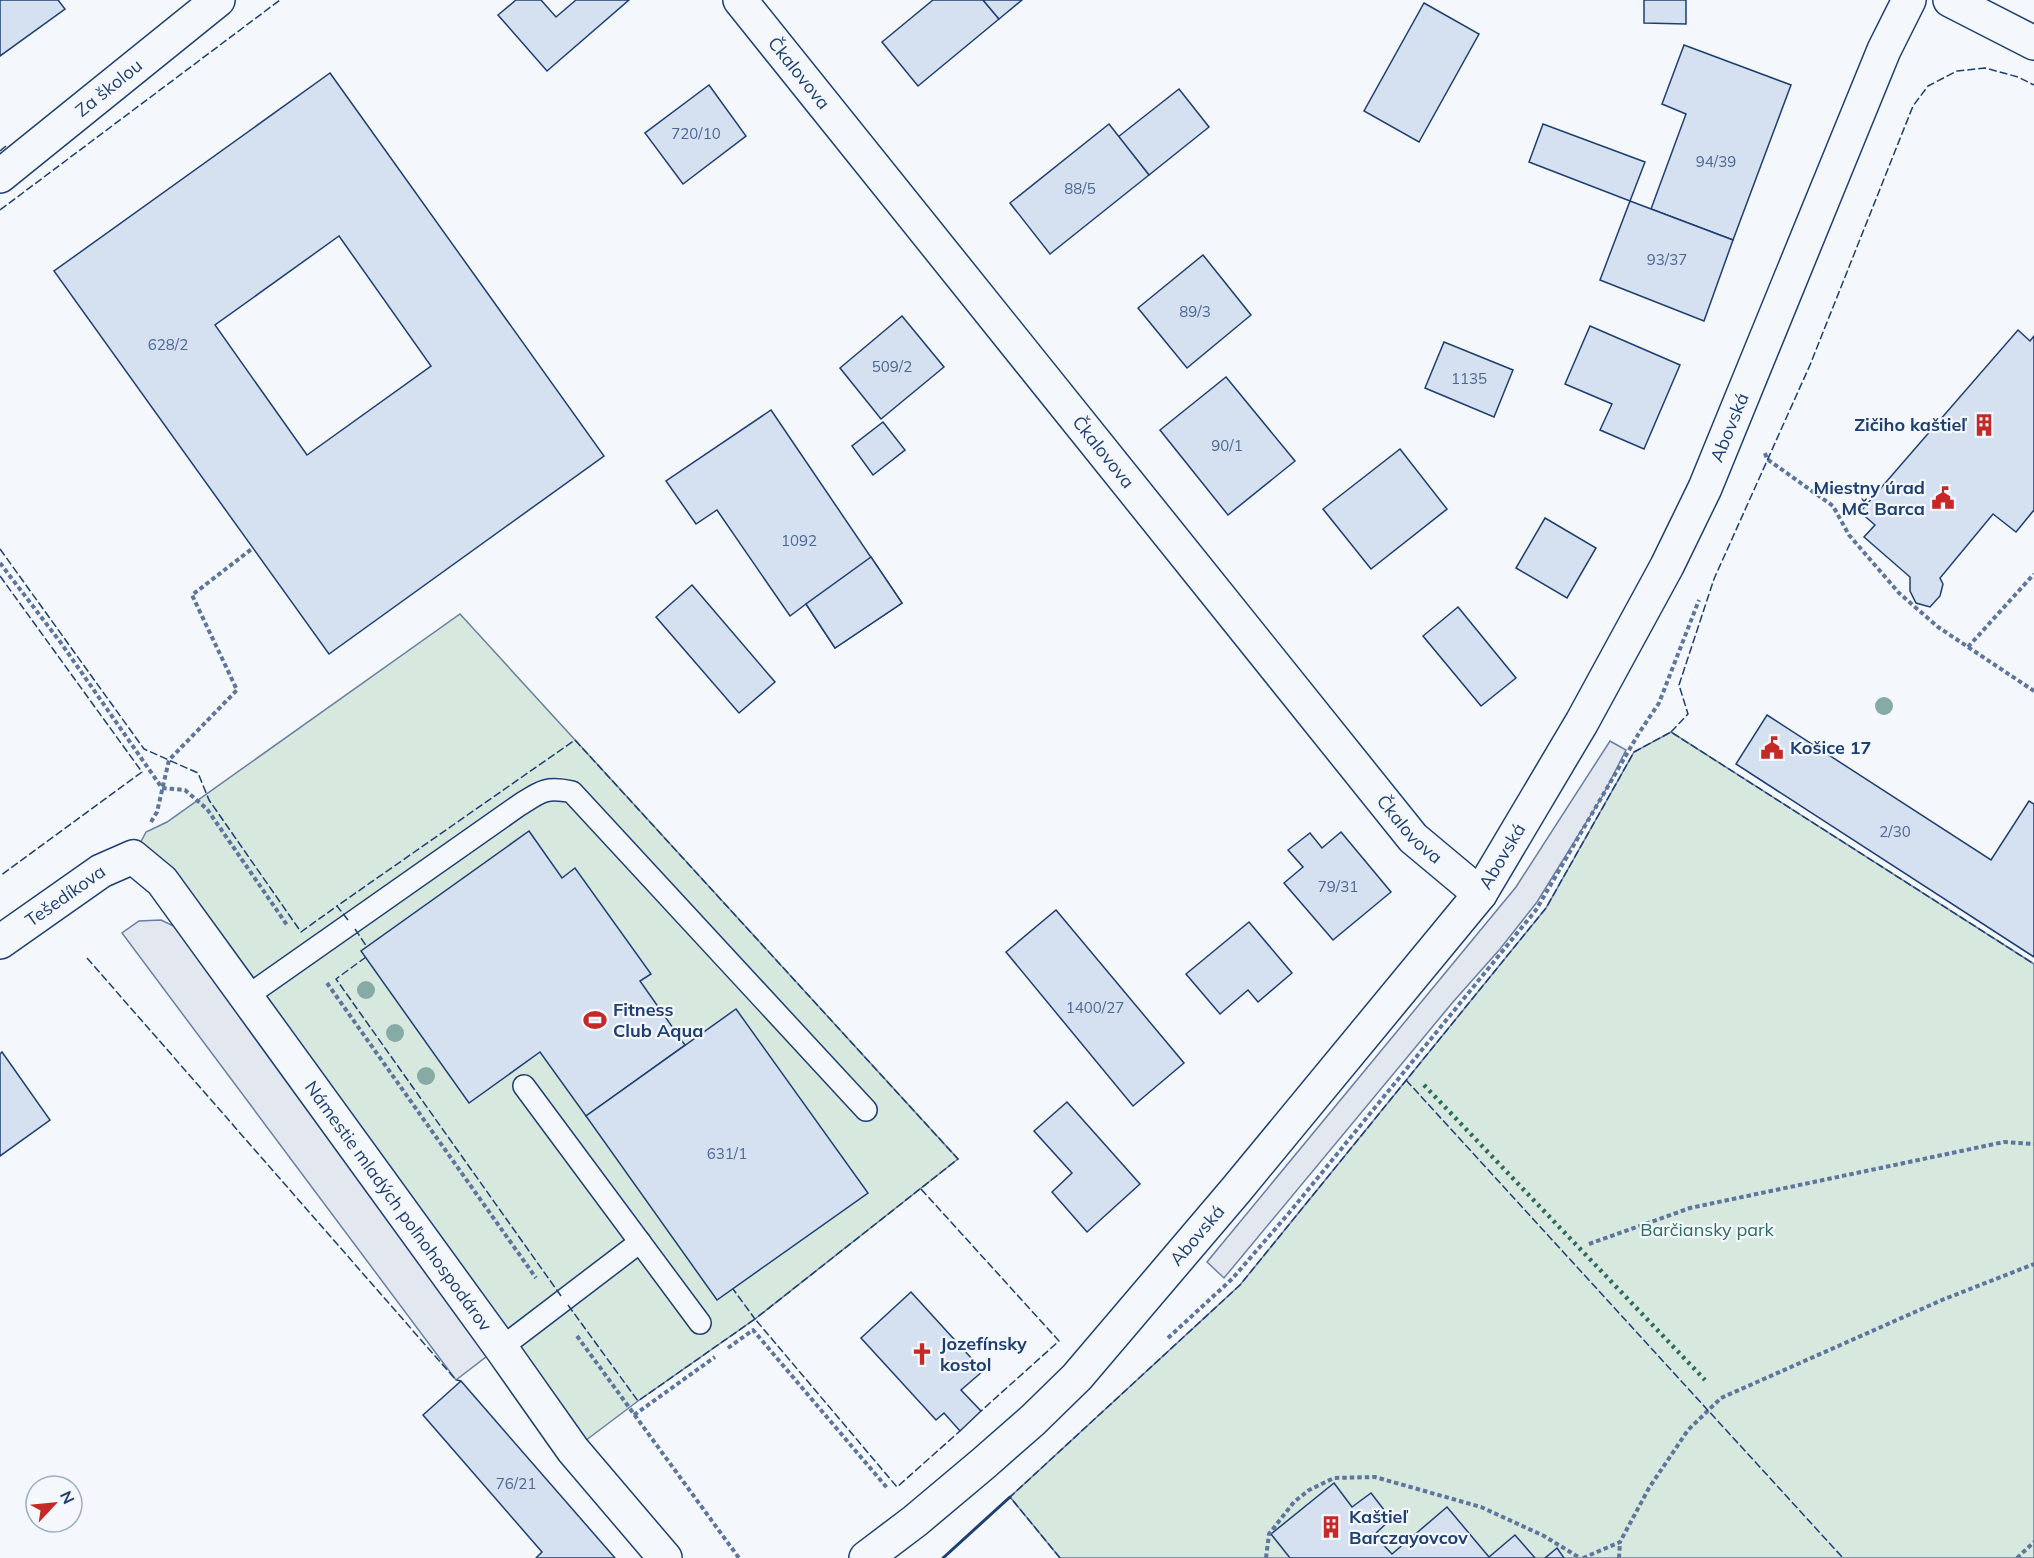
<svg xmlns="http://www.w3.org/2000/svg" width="2034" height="1558" font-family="Mulish,sans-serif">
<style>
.green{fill:#d7e8df;stroke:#687fa3;stroke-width:1.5}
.parking{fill:#e3e8f0;stroke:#687fa3;stroke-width:1.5}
.building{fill:#d5e0f0;stroke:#1d3f73;stroke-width:1.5;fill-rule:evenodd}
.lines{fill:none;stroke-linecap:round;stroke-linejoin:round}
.lane-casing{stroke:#1d3f73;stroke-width:24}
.street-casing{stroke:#1d3f73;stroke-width:36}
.path{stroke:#5e769c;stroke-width:4;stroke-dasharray:4.5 3;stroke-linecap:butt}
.lane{stroke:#f4f7fb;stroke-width:21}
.street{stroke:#f4f7fb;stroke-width:33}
.hedge{stroke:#2c6c60;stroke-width:4.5;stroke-dasharray:3 4.5;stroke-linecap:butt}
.fence{stroke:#1d3f73;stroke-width:1.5;stroke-dasharray:8 3;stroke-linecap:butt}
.wall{stroke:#1d3f73;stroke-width:3}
.tree{fill:#86aba6}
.labels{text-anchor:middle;stroke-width:4.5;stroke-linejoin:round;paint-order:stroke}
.number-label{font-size:15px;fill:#4b6792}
.street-label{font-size:18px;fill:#1d3f73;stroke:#f4f7fb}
.poi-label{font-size:18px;font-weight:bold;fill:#1d3f73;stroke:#f4f7fb;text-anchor:start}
.park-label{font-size:18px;fill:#2c6c60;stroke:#f4f7fb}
</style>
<rect width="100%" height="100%" fill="#f4f7fb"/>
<g class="green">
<polygon points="460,614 958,1159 755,1319 638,1401 573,1450 133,857 146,832 167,822"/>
<polygon points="1671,732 2034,964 2034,1558 1060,1558 1010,1497 1240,1285 1546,908 1634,752"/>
</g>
<g class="parking">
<polygon points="1610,741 1626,750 1602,797 1537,902 1500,949 1453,1002 1224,1278 1207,1262 1516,887"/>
<polygon points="161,920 182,930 491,1353 456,1380 122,933 139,921"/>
</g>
<g class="building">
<polygon points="0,0 58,0 65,9 0,56"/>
<polygon points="516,0 541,0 556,17 576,0 629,0 547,71 498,15"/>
<polygon points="933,0 983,0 999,19 918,86 882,42"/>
<polygon points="983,0 1022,0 999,19"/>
<polygon points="1644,0 1686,0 1686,24 1644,23"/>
<polygon points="1424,3 1479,34 1419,142 1364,111"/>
<polygon points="1684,45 1791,85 1733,240 1651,209 1686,114 1662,104"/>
<path d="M330 73 604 456 329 654 54 271ZM339 236 431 366 307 455 215 325Z"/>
<polygon points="709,85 746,136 683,184 645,133"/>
<polygon points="1179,89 1209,127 1149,175 1118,137"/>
<polygon points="1109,124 1149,175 1050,254 1010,203"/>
<polygon points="1543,124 1645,162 1630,201 1529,162"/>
<polygon points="1630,201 1733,240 1704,321 1600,280"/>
<polygon points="1203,255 1251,315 1187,368 1138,308"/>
<polygon points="902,316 944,367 881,419 840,368"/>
<polygon points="1590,326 1680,365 1644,449 1600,430 1612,404 1565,384"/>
<polygon points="2018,330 2030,341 2034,336 2034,510 2016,532 1993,514 1940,578 1943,584 1940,596 1930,607 1916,603 1910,591 1910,577 1864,537 1875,525 1860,512"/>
<polygon points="1444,342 1513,370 1494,417 1425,388"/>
<polygon points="1226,377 1295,461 1228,515 1160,430"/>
<polygon points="771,410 902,603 835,648 806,604 790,616 717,510 696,524 666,481"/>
<polygon points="883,422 905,450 873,475 852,446"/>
<polygon points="1400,449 1447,509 1371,569 1323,509"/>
<polygon points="1545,518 1596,548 1567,598 1516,568"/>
<polygon points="871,557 902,603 835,648 806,604"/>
<polygon points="692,585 775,682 739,713 656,617"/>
<polygon points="1458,607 1516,678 1481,706 1423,636"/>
<polygon points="1767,715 1991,860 2029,801 2034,804 2034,957 1736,764"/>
<polygon points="529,831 562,878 575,868 651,974 640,981 685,1045 586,1116 540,1052 469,1103 361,951"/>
<polygon points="1341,832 1391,892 1333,940 1284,883 1303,867 1288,850 1310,833 1322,848"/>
<polygon points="1056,910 1184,1063 1133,1106 1006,952"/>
<polygon points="1249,922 1292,973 1258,1002 1248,990 1220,1014 1186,974"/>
<polygon points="736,1009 868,1193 717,1300 586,1116"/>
<polygon points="2,1052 50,1120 0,1156 0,1054"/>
<polygon points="1067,1102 1140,1184 1087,1232 1052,1192 1072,1173 1034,1131"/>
<polygon points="911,1292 983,1371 961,1390 981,1411 960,1431 944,1413 936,1420 861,1338"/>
<polygon points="461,1381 615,1558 536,1558 542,1552 423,1415"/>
<polygon points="1334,1483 1352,1507 1371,1493 1391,1519 1374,1535 1392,1554 1447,1507 1489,1557 1515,1535 1535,1558 1290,1558 1271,1534"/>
<polygon points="1557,1548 1564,1558 1545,1558"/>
</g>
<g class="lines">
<g class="lane-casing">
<g id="lane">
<path d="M246 997 518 806C540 792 545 786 572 792L866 1110"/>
<polyline points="524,1086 700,1323"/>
<polyline points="501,1348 640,1242"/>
</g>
</g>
<g class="street-casing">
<g id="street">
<path id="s1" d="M740 0 1413 838 1480 894"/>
<polyline points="1950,0 2034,43"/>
<path id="s2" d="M0 176 218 0"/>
<path id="s3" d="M0 942 101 871 133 857 162 881 501 1348 573 1450 665 1558"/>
<path id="s4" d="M866 1558 915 1521 984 1463 1033 1420 1077 1377 1236 1190 1480 894 1582 722 1667 566 1705 488 1884 50 1909 0"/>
</g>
</g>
<g class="path">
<polyline points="1765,453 1767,459 1833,506 1849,535 1899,593 1938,627 2034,691"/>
<polyline points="0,563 61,643 162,788 185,790 207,809 287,925"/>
<polyline points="1968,647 2034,574"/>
<polyline points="151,822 157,812 169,760 237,690 192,595 253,548"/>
<polyline points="327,983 536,1278"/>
<polyline points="1589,1244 1690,1208 2004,1142 2034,1144"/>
<polyline points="577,1336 739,1558"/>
<polyline points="1168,1338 1232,1279 1289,1213 1536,910 1639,733 1659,703 1699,600"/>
<polyline points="728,1348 753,1330 888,1489"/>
<polyline points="634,1415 715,1357"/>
<polyline points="1266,1558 1269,1534 1294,1502 1309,1490 1334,1478 1375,1477 1481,1507 1544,1536 1580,1558"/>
<polyline points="1583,1558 1620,1542 1649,1488 1688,1430 1721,1398 1942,1300 2034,1264"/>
<polyline points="1619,1558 1620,1542"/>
<polyline points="2017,1558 2034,1542"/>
</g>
<use href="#lane" class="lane"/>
<use href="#street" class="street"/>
<polyline class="hedge" points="1424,1085 1705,1380"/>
<g class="fence">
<polyline points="0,151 6,146"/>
<polyline points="0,210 280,0"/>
<polyline points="0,549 144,749 198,773 209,800 301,932 337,906"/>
<polyline points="0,576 142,772 0,876"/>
<polyline points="1671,732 1688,714 1679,685 1714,579 1810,365 1913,106 1928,86 1957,71 1985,68 2018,77 2034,85"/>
<polyline points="348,920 337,906 575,740 958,1159 755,1319 733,1289"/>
<polyline points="355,929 367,947"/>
<polyline points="366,957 336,979 561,1296"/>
<polyline points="87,958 456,1380 461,1381"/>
<polyline points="1406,1080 1843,1558"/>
<polyline points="921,1189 1059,1341 981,1411"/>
<polyline points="568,1305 638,1401 755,1319 897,1487 960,1431"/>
<polyline points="1060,1558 1010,1497 1240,1285 1546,908 1634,752 1671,732 2034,964"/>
</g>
<polyline class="wall" points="943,1558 1010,1497"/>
</g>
<g class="tree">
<circle cx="1884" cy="706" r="9"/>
<circle cx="366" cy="990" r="9"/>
<circle cx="395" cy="1033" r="9"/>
<circle cx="426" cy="1076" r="9"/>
</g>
<defs>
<g id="building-bare" transform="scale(1.8)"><path d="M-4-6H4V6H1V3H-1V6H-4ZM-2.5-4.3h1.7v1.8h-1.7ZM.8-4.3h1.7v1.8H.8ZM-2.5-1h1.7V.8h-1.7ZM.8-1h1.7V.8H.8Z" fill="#c62828" stroke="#f4f7fb" stroke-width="2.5" paint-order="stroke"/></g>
<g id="civic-bare" transform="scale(1.8)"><path d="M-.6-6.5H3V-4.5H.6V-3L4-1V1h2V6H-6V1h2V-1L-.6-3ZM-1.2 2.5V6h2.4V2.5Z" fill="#c62828" stroke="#f4f7fb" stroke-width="2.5" paint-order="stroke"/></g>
<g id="stadium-bare" transform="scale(1.8)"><path d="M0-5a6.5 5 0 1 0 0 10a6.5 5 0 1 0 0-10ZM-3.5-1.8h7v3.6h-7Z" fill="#c62828" stroke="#f4f7fb" stroke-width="2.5" paint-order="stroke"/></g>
<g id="church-bare" transform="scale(1.8)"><path d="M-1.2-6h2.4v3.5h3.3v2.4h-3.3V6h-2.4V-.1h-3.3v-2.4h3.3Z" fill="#c62828" stroke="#f4f7fb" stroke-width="2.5" paint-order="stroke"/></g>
</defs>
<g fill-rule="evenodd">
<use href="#building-bare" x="1984" y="425"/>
<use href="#civic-bare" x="1943" y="498"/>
<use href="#civic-bare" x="1772" y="748"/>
<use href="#stadium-bare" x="595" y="1020"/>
<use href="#church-bare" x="922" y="1354"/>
<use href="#building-bare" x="1331" y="1527"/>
</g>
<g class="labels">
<g class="number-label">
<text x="696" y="139">720/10</text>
<text x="1716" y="167">94/39</text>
<text x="1080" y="194">88/5</text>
<text x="1667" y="265">93/37</text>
<text x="1195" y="317">89/3</text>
<text x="168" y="350">628/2</text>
<text x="892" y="372">509/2</text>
<text x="1469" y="384">1135</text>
<text x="1227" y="451">90/1</text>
<text x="799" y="546">1092</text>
<text x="1895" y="837">2/30</text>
<text x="1338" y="892">79/31</text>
<text x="1095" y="1013">1400/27</text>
<text x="727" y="1159">631/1</text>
<text x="516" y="1489">76/21</text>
</g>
<g class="street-label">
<text dy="6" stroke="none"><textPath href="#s1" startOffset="94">Čkalovova</textPath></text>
<text dy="6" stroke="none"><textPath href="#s2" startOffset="140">Za školou</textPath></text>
<text dy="6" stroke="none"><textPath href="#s4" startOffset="1437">Abovská</textPath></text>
<text dy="6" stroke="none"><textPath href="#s1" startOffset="580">Čkalovova</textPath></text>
<text dy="6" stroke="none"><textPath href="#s1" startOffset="1066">Čkalovova</textPath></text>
<text dy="6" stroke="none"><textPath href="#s4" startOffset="951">Abovská</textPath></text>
<text dy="6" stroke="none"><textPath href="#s3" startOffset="80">Tešedíkova</textPath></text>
<text dy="6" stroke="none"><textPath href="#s3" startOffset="598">Námestie mladých poľnohospodárov</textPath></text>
<text dy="6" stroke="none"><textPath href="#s4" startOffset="464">Abovská</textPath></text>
</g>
<g class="poi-label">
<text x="1966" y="431" text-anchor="end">Zičiho kaštieľ</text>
<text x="1925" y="494" text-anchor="end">Miestny úrad<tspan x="1925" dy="21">MČ Barca</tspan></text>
<text x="1790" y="754">Košice 17</text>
<text x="613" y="1016">Fitness<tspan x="613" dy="21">Club Aqua</tspan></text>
<text x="940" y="1350">Jozefínsky<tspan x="940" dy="21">kostol</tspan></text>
<text x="1349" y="1523">Kaštieľ<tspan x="1349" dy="21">Barczayovcov</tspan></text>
</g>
<g class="park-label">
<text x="1707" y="1236">Barčiansky park</text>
</g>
</g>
<g transform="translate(54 1504) rotate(64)"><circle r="28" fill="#f4f7fb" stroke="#9eadc5" stroke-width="1.5"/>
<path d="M0-4.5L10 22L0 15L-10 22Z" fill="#c62828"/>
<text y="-9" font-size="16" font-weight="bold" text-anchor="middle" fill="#1d3f73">N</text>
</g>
</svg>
